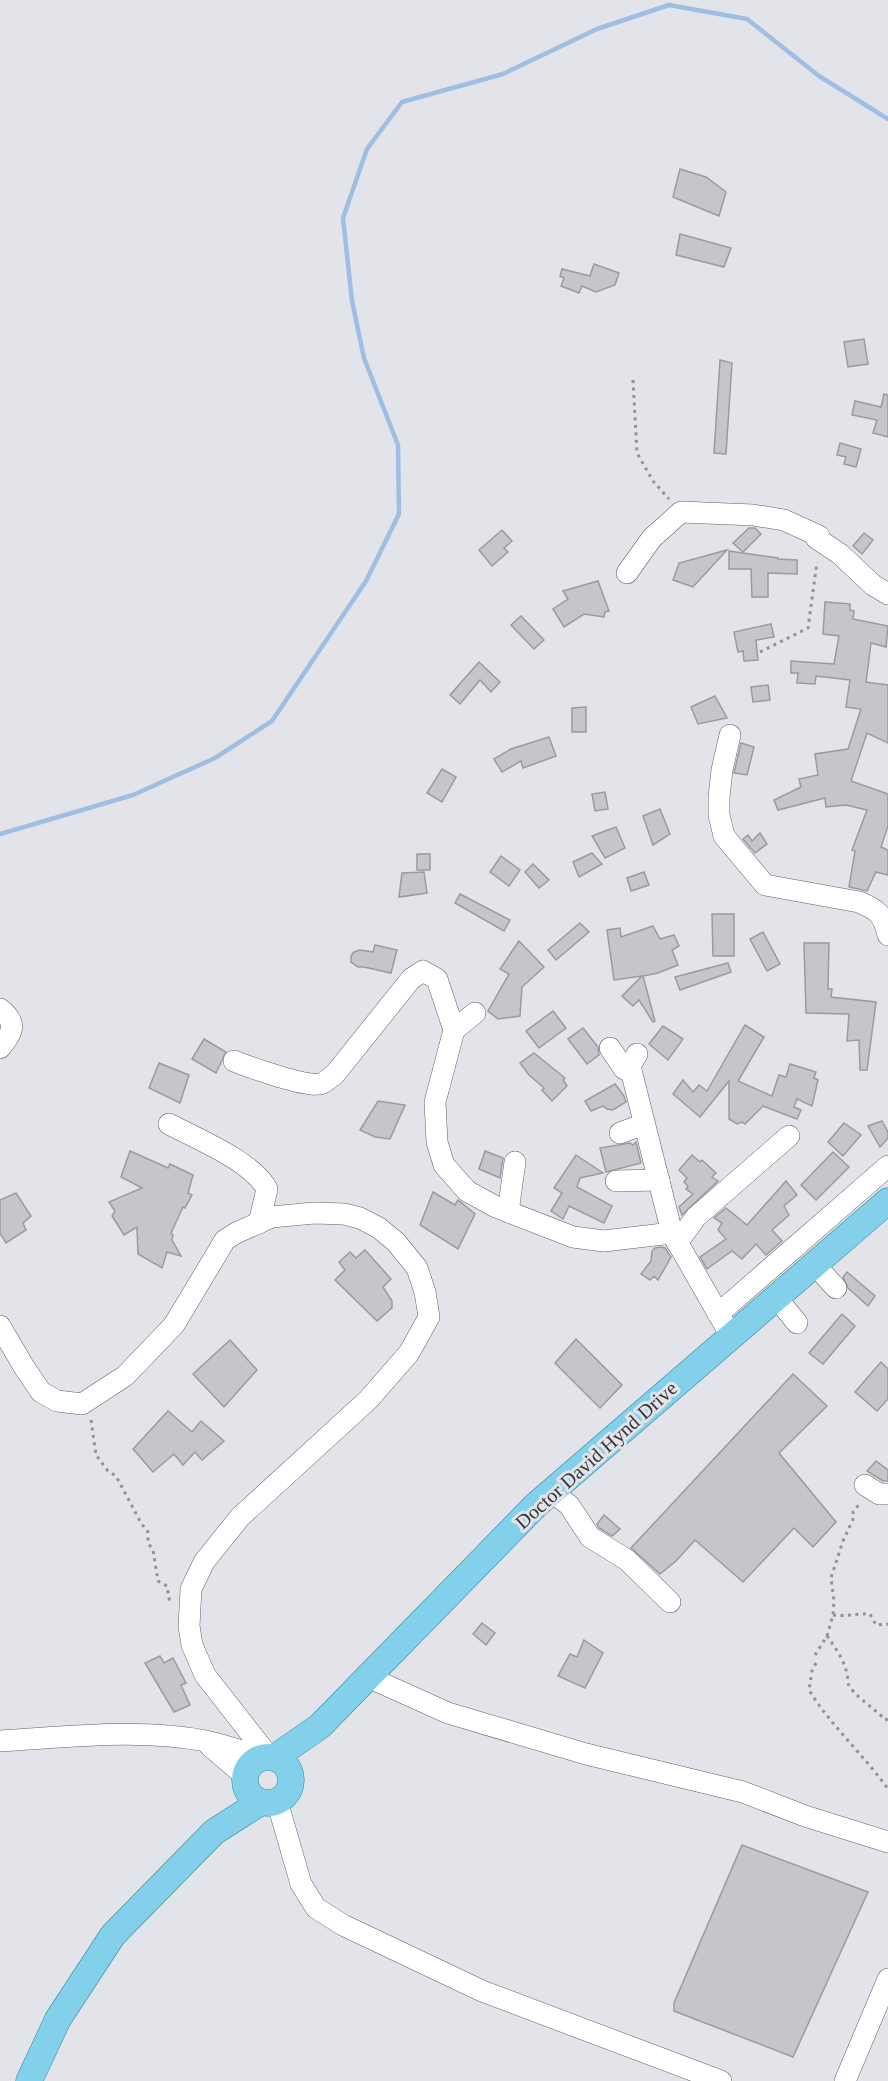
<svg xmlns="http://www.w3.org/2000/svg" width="888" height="2081" font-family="'Times New Roman',serif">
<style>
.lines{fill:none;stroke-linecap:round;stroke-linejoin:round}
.stream{stroke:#9ebee3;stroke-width:4.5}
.building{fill:#c4c6cb;stroke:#999ba0;stroke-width:1.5}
.minor-casing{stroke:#5f6165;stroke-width:22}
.major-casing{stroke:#3186a2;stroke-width:27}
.path{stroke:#919296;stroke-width:3;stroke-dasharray:3 4.5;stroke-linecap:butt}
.minor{stroke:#fff;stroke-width:21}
.major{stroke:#82d0ea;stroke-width:26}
.labels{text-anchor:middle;stroke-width:6;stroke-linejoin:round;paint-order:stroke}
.street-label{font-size:20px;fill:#353537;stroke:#e2e4e9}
</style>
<rect width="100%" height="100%" fill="#e2e4e9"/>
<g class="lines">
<polyline class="stream" points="0,834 133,795 215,758 272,721 366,581 399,514 398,445 364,358 352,301 343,218 367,149 402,102 503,74 597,29 669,5 747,19 819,76 888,119"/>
</g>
<g class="building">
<polygon points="680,169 706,177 726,192 719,216 673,197"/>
<polygon points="680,234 731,248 724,267 676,255"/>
<polygon points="594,264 619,273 615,285 596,292 582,286 579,293 561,286 564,278 560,276 562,269 590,276"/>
<polygon points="864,339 868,364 848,367 844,342"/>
<polygon points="720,360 732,363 726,454 714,453"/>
<polygon points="884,394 888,395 888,437 873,433 877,420 852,415 855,401 881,407"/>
<polygon points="840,443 861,449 856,467 844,464 846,457 837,455"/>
<polygon points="749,528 755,528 761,534 743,552 733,543"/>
<polygon points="502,530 512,541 504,548 508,552 492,566 479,550"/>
<polygon points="864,533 873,540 862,554 853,546"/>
<polygon points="727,550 693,587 673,580 679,563"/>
<polygon points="729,551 778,558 778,559 797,560 797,574 768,573 768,597 752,597 751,569 729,569"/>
<polygon points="598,581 609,611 605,612 604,617 584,614 564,627 553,609 568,599 563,591"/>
<polygon points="825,602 850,604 850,610 854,611 853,619 888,626 886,647 871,643 866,682 888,685 888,743 867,733 851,781 888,794 888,826 881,847 888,850 888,875 876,872 867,891 849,887 855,851 852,850 867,810 846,805 826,807 825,798 778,810 774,800 801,787 799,779 818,775 815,754 848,749 861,709 846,707 850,680 816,676 815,684 797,683 798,673 791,673 791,661 834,664 839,636 823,634"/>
<polygon points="521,616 544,640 534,649 511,625"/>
<polygon points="771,624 774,637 756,640 758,660 744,661 743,651 738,652 734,632"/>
<polygon points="479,662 500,682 491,692 480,680 460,704 450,695"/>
<polygon points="768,685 770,700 753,702 751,687"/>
<polygon points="715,696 727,718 698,724 691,707"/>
<polygon points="586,707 586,732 572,732 572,708"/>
<polygon points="549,737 556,756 523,768 521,761 502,772 494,759 511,749"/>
<polygon points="741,743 754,747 747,775 734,773"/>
<polygon points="442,769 456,777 442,802 427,793"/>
<polygon points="605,792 608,809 595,811 592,794"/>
<polygon points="660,809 670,834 653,845 643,816"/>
<polygon points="616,827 625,848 605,858 592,836"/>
<polygon points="760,833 767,844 755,853 743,839 748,835 752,841"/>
<polygon points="592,853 602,864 579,877 573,862"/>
<rect x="417" y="854" width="13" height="16"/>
<polygon points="501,856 520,870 509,886 490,872"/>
<polygon points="533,864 549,880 539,888 525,872"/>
<polygon points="424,872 427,893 399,897 402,873"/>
<polygon points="644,872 649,885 631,891 627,878"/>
<polygon points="460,894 510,920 504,931 455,903"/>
<polygon points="712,914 734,914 734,956 713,956"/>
<polygon points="580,923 589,932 556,960 548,950"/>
<polygon points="653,926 660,939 674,935 679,946 672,950 678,965 658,973 643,976 655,1021 653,1022 639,1000 633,1006 622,996 642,976 614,980 607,930 620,928 621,937"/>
<polygon points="763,932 780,964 767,971 750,939"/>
<polygon points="519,941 544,967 522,987 520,1016 498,1019 488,1011 509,974 500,969"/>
<polygon points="804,943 829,943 828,989 832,989 831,997 876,1002 867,1070 860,1070 859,1040 847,1041 849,1014 806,1013"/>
<polygon points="375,945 397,950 391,973 364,967 358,967 351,962 351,956 354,952 360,950 373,952"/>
<polygon points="728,963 731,972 680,990 675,977"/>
<polygon points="553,1011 566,1028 539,1048 526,1031"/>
<polygon points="745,1025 764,1037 738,1081 772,1096 779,1075 786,1077 790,1064 816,1072 814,1078 818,1080 812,1106 797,1099 794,1107 801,1110 797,1119 763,1106 745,1124 742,1122 737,1124 729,1119 729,1081 700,1117 673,1094 683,1080 693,1092 699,1085 707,1091"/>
<polygon points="663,1026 683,1039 668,1060 649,1044"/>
<polygon points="583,1028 598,1047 599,1055 587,1064 568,1039"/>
<polygon points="204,1039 226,1052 216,1073 192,1059"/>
<polygon points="534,1053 565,1078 563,1080 567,1086 552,1101 542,1090 544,1088 529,1075 520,1063"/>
<polygon points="159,1063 189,1075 180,1103 149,1088"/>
<polygon points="615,1084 624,1096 626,1102 613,1110 607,1109 603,1106 591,1111 585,1101"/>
<polygon points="378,1101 405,1105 390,1139 375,1137 360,1130"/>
<polygon points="882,1121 888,1132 888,1138 880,1147 868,1126"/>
<polygon points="844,1123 861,1135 843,1156 828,1142"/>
<polygon points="636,1142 641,1163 606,1172 600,1148 630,1143 633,1145"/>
<polygon points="130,1151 168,1168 170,1164 193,1175 188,1193 192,1195 185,1208 183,1207 171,1233 173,1235 172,1240 181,1256 167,1252 162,1268 138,1254 137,1227 124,1235 112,1216 115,1211 109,1202 142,1188 121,1177"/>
<polygon points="485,1151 503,1158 500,1178 479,1169"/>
<polygon points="833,1152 849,1167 816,1200 801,1185"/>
<polygon points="576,1155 603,1173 580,1178 577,1187 612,1206 604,1223 569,1206 563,1219 551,1211 562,1193 554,1188"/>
<polygon points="692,1155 700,1162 702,1160 716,1173 712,1177 718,1181 682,1215 679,1207 693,1194 686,1189 688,1186 684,1182 687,1178 679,1170"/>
<polygon points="786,1181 797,1195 784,1206 789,1215 772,1230 782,1241 766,1255 756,1244 742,1259 732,1251 707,1269 700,1257 726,1239 718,1230 722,1223 714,1218 726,1208 747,1225"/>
<polygon points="433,1192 455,1205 458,1200 475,1214 458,1249 420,1225"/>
<polygon points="16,1193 31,1216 23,1223 26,1230 6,1243 0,1233 0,1200"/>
<polygon points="661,1247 665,1248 671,1257 658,1280 654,1276 650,1280 641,1274 651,1261 652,1251 655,1248"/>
<polygon points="365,1250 391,1279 383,1287 392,1301 392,1308 377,1321 335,1280 345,1270 339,1262 350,1252 356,1258"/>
<polygon points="847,1272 875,1296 868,1306 848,1288 843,1277"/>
<polygon points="842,1314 855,1326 823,1364 809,1353"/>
<polygon points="576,1339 622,1385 600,1408 555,1363"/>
<polygon points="230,1340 257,1370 224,1407 193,1374"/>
<polygon points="881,1362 888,1369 888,1399 877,1411 855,1392"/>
<polygon points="793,1374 827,1406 779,1453 836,1522 813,1547 794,1528 743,1582 695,1540 676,1561 660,1574 631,1548"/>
<polygon points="168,1411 192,1432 201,1421 224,1441 202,1460 195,1452 183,1465 174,1454 153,1472 133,1449"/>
<polygon points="876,1461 888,1470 888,1481 883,1481 867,1471"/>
<polygon points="604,1515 620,1529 612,1536 599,1528 597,1524"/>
<polygon points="482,1623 495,1633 486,1645 473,1634"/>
<polygon points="584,1640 603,1653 585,1688 558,1676 570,1654 577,1657"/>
<polygon points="160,1656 164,1663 173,1658 186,1683 181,1685 190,1705 174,1712 145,1663"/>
<polygon points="742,1845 868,1892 793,2057 674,2011 674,2003"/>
</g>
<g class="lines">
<g class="minor-casing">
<g id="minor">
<polyline points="627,573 652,538 681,512 753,515 784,520 819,536 816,538 840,554 873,585 888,594"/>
<path d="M730 735 722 770 719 797V815L724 836 765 885 859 902C878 910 883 914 888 935"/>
<path d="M0 1009C18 1023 13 1032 0 1048"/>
<polyline points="475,1013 454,1030 435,1102 437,1142 444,1165 467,1191 496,1207 573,1237 604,1241 672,1233"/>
<polyline points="610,1048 624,1069 631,1071"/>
<polyline points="637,1054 630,1066 672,1233 731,1336"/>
<path d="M234 1061C249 1067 305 1087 320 1084 325 1083 331 1077 335 1074L411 979 423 971 437 979 454 1030"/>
<path d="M169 1124C197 1139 252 1161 267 1189L259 1223"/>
<polyline points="620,1133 644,1124"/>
<polyline points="616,1181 659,1180"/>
<polyline points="508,1212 515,1162"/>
<polyline points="677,1243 696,1217 789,1136"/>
<polyline points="814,1264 836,1288"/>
<polyline points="776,1297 797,1323"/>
<polyline points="718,1314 888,1166"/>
<polyline points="0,1326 24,1367 41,1392 57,1401 82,1404 125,1376 174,1325 225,1240 236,1233 272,1217 314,1213 344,1214 360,1218 379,1228 396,1242 417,1268 425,1292 429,1317 409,1353 369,1399 240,1517 204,1562 191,1589 189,1626 192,1645 205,1675 269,1757"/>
<polyline points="865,1485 879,1494 888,1494"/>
<polyline points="552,1492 569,1505 590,1537 627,1560 670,1602"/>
<polyline points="368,1677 448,1713 586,1754 743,1792 805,1816 888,1842"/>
<path d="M0 1741C68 1737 139 1728 206 1741 225 1745 244 1752 263 1758"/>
<polyline points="210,1746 245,1776"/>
<polyline points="277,1801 301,1884 316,1908 343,1925 482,1991 721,2081"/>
<polyline points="845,2081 888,1979"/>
</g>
</g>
<g class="major-casing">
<g id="major">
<circle cx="268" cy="1780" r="23"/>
<polyline points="274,1758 320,1726 536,1505 888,1201"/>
<polyline points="29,2081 58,2019 113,1935 214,1832 261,1802"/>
</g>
</g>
<g class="path">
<polyline points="633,380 637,453 653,481 669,499"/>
<polyline points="760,652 808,628 817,562"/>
<polyline points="91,1420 96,1455 108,1471 116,1476 141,1523 148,1532 148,1543 153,1550 158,1581 167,1586 170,1604"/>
<path d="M833 1615C846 1617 857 1613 870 1614L876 1625 888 1624"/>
<path d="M827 1636C835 1647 844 1660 847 1674 848 1677 847 1680 848 1683 852 1695 876 1709 885 1720L888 1719"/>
<polyline points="815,1655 827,1636 833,1615 834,1601 831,1578 843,1541 854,1517 853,1512 861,1502"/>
<path d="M816 1663 812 1671 809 1690C831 1726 863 1754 888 1789"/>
</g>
<use href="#minor" class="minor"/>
<use href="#major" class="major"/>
</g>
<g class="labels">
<g class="street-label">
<text transform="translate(596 1455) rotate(-42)" y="7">Doctor David Hynd Drive</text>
</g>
</g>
</svg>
